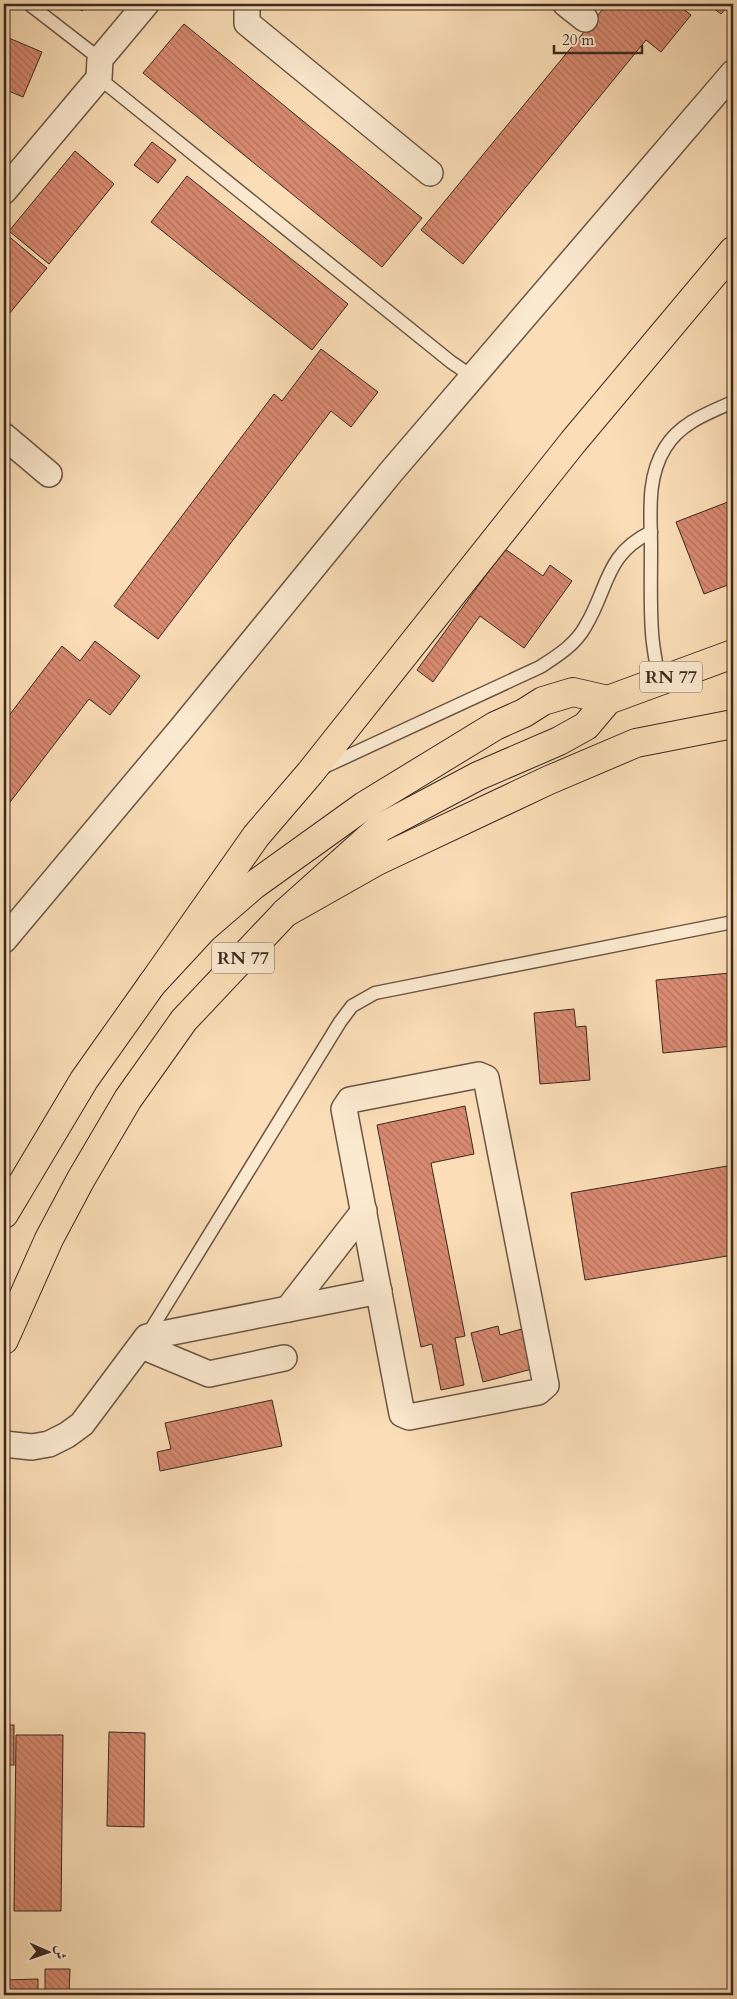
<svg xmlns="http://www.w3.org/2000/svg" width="737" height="1999" font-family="Cardo,Amiri,serif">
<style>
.building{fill:url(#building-back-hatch);stroke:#3a2821}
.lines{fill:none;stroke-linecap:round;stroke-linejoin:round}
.lane-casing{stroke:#6a5646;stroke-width:15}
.street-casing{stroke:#6a5646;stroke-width:28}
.primary-casing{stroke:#3a2821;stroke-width:30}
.highway-casing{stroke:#3a2821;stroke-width:30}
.lane{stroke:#fcead0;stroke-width:12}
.street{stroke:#fcead0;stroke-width:25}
.primary{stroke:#fbdeb7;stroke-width:28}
.highway{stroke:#fbdeb7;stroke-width:28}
.labels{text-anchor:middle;stroke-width:5;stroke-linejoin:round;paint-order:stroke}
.shield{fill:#fcead0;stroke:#746256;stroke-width:1}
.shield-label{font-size:18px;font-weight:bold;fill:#3a2821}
</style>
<defs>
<pattern id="building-back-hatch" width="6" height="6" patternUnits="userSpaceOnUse" patternTransform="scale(1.25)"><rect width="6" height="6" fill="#d98a71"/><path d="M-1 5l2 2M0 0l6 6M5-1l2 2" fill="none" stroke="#b1715c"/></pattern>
</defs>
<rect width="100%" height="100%" fill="#fbdeb7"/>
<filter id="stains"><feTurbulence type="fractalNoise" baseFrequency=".004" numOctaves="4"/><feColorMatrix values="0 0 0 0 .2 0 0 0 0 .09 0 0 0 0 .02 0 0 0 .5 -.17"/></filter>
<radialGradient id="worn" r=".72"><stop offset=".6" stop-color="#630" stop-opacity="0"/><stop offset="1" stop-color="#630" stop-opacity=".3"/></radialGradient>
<g class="building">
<polygon points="74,4 88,4 82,11"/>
<polygon points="607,4 677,4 691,15 661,52 646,40 463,264 421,230"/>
<polygon points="708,4 730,4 721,14"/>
<polygon points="184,24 422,218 382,267 143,73"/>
<polygon points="4,36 42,52 23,97 4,89"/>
<polygon points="152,142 176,160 158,183 134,165"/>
<polygon points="75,151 114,184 49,264 9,231"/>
<polygon points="187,176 348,304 312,350 151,222"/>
<polygon points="7,235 47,268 4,320 4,239"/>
<polygon points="321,349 378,392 351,427 331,411 158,639 114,606 274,394 282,401"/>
<polygon points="733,500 733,583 704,594 676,522"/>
<polygon points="505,549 543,576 550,565 572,581 524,648 480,616 433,682 417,670"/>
<polygon points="95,641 140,676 110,715 89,699 4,810 4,722 62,646 80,661"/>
<polygon points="730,973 733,1011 733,1046 663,1053 656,980"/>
<polygon points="574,1009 576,1027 586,1026 590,1080 540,1084 534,1013"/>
<polygon points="465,1106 474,1154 431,1163 465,1336 455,1338 464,1385 441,1390 432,1344 421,1347 377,1125"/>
<polygon points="733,1165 733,1255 585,1280 571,1193"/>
<polygon points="498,1326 500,1335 522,1329 532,1369 483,1382 471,1333"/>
<polygon points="272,1400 282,1446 160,1471 157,1452 171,1449 165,1423"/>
<rect x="4" y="1725" width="10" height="40"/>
<polygon points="109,1732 145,1733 144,1827 107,1826"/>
<polygon points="16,1735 63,1735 61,1911 14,1911"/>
<polygon points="45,1969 70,1969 69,1995 45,1995"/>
<polygon points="38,1979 38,1995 4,1995 4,1980"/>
</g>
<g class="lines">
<g class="lane-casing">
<g id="lane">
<polyline points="29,4 100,59"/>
<polyline points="99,78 451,362 473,377"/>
<path d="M659 682C657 666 653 649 652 633 650 605 651 577 651 549 651 514 646 479 665 448 680 423 708 413 733 402"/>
<path d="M322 768 540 667C557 656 575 645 585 627 609 588 604 555 651 532"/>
<polyline points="147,1336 340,1022 352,1006 375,993 733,922"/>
</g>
</g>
<g class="street-casing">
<g id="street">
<polyline points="247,4 247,23 430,173"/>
<polyline points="566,4 585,19"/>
<polyline points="4,191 99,78 100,59 146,4"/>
<polyline points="4,436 49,474"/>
<polyline points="4,940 181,729 391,472 733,73"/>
<polygon points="479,1075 486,1078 546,1385 538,1392 409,1417 402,1414 344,1109 350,1100"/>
<polyline points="288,1309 364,1211"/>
<polyline points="142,1346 209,1374 284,1358"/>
<polyline points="4,1444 32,1447 49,1444 67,1435 82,1424 147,1337 379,1291"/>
</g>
</g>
<g class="primary-casing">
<g id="primary">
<polyline points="4,1214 84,1080 152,984 203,929 254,885 364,806 495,726 524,713 543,701 573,692 608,700"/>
<polyline points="4,1340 49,1239 81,1179 128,1099 184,1020 285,913 380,828 478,776 559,741 586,726 608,700 733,654"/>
</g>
</g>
<g class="highway-casing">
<g id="highway">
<polyline points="285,913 377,861 549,780 636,743 733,724"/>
<polyline points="152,984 256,836 310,773 573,442 733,251"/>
</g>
</g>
<use href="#lane" class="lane"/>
<use href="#street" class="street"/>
<use href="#primary" class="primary"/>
<use href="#highway" class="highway"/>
</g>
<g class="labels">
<g class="shield">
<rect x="640" y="661.5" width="62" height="31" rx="4"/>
<rect x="212" y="942.5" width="62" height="31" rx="4"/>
</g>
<g class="shield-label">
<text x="671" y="683">RN 77</text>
<text x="243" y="964">RN 77</text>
</g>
</g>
<rect width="737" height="1999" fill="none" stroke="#fbdeb7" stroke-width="20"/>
<rect x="5" y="5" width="727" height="1989" fill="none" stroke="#3a2821" stroke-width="2.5"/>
<rect x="10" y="10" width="717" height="1979" fill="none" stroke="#3a2821"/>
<g transform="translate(48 1952) rotate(92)" stroke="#fcead0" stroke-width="4" paint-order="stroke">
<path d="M0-4L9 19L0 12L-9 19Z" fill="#3a2821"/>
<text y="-8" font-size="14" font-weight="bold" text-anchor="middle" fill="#3a2821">ش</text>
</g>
<path d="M554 45v8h88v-8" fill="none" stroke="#3a2821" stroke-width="2.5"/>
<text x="562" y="45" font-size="15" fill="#3a2821" stroke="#fcead0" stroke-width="4" paint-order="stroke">20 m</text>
<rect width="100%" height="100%" filter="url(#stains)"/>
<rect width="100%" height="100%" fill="url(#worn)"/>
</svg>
